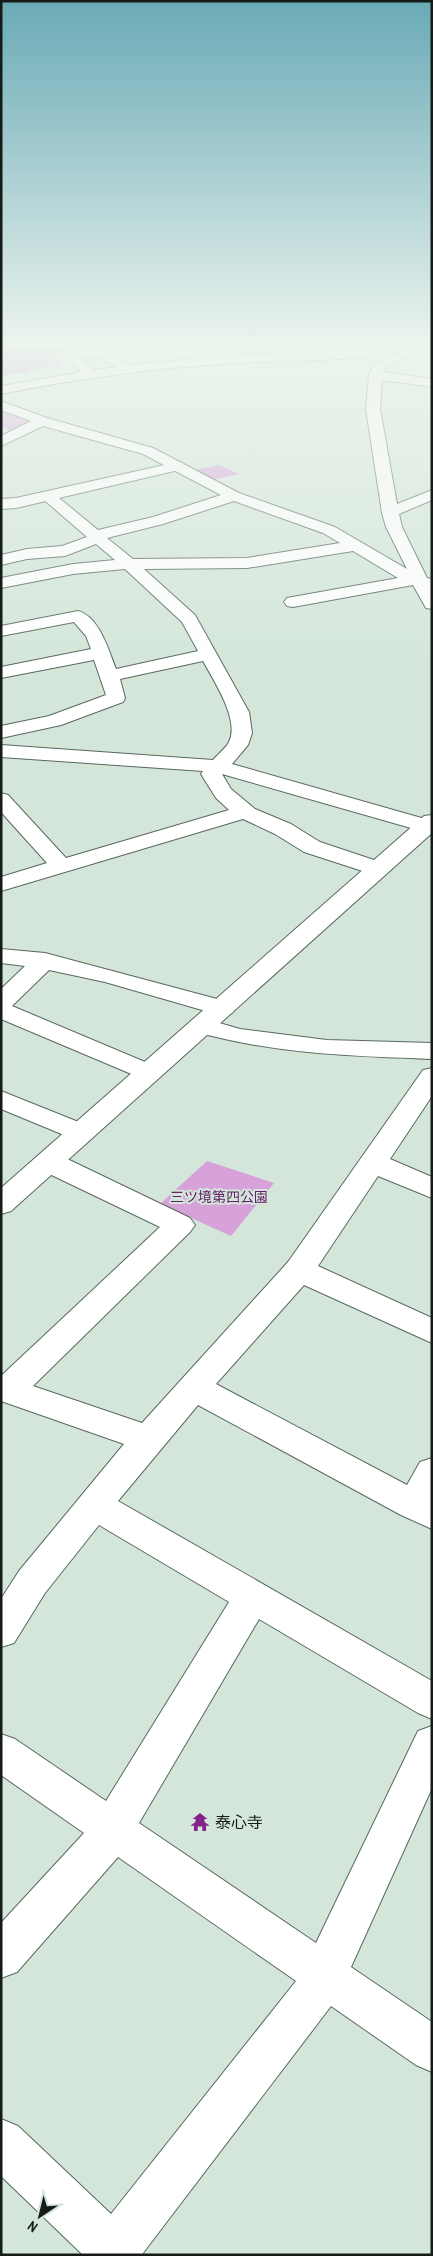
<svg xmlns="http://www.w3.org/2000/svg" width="433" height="2256" font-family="'Archivo Narrow','Noto Sans JP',sans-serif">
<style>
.green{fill:#d7a2da}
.forest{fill:#bc84bf}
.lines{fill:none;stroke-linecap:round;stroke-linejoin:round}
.minor-casing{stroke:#59685e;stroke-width:2}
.tertiary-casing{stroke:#59685e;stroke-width:2}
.minor{fill:#fff;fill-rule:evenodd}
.tertiary{fill:#fff;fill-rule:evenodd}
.labels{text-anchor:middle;stroke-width:4;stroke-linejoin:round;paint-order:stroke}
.park-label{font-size:14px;fill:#64206a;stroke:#d4e6da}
.near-poi-label{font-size:16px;fill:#151b17;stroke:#d4e6da;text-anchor:start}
</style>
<rect width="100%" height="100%" fill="#d4e6da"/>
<g class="green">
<polygon points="1,347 77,347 53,358 62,367 1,375"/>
<polygon points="1,411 33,423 14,432 1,427"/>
<polygon points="219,465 239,474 208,481 191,471"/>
<polygon points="207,1161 274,1183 231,1236 160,1204"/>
</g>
<polygon class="forest" points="9,347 76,347 48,358 48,362 33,365 29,372 1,375 1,356"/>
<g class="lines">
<g class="minor-casing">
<g id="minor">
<path d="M367 347H408L406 349 428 347 384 368 383 372 432 379V387L382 380 380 409 397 504 432 490V500L399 514 402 527 427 578 432 579V609L426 608 413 585 293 607 287 606 284 602 287 598 398 578 353 551 247 568 144 569 195 615 249 712 252 733 248 745 232 764 432 821V834L222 774 231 789 255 809 291 824 320 842 386 864 389 869 386 874 378 876 304 852 275 834 243 819 1 891V877L47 863 1 812V793L8 795 66 858 229 810 216 798 201 774 203 771 1 757V745L213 760C218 754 226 748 229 742 240 720 214 681 203 661L120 679 125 698 123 702 61 725 1 738V726L49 716 106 695 94 660 1 678V667L91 649 86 636 74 622 1 636V626L78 611C99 616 109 651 116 669L198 651 182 622 125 569 73 574 1 588V578L73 564 115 560 96 544 65 556 27 559 1 565V555L27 549 62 546 87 537 43 499 41 496 43 493H53L98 530 153 517 221 495 143 454 43 426 1 446V436L31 421 1 410V401L47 418 153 448 239 493 335 527 407 569 386 527 382 513 366 409 369 375 375 363 406 350C356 362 288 360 235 363 157 368 79 378 1 394V386L81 372 68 358 82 350 103 348 130 365 212 357ZM100 356 116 367 93 370 82 359ZM234 501 323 533 340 543 247 558 133 559 107 538 163 524Z"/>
<polygon points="1,949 45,953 232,1003 236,1008 232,1013 223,1016 105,982 49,970 12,1006 157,1067 161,1073 157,1079 148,1081 1,1019 1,989 25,966 1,963"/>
<path d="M202 1018 240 1029 327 1040 432 1043V1059C349 1056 274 1054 193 1031L189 1026 193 1021Z"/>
<polygon points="432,1068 432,1096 390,1159 432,1177 432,1198 378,1176 318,1266 432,1318 432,1343 304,1285 216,1384 407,1485 420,1462 432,1458 432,1529 401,1515 198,1405 118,1501 432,1681 432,1719 418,1713 259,1619 139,1823 316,1943 418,1731 432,1726 432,1788 351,1967 432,2022 432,2072 416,2065 331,2006 143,2253 144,2255 83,2255 1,2176 1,2119 18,2126 111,2214 296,1981 118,1857 17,1972 1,1978 1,1923 84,1833 1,1775 1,1734 15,1739 106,1801 229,1602 99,1525 45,1593 14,1643 1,1647 1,1599 19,1571 124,1444 1,1401 1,1376 160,1227 39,1169 35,1162 39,1155 49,1153 59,1155 190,1218 195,1225 190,1232 33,1386 142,1423 288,1262 423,1070"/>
<polygon points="1,1091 91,1127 95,1133 91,1139 81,1142 1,1109"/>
</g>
</g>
<g class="tertiary-casing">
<g id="tertiary">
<polygon points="178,462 183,463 185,466 183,469 16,508 1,509 1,499 16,498"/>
<polygon points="432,815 432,833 11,1211 1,1214 1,1188 424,816"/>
</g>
</g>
<use href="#minor" class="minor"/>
<use href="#tertiary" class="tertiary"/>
</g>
<linearGradient id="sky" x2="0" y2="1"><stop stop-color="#69aab6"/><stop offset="0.52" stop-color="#ecf4ee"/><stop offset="1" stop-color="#ecf4ee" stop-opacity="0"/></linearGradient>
<rect width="433" height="663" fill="url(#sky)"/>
<defs>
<g id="temple-bare" transform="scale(1.5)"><path d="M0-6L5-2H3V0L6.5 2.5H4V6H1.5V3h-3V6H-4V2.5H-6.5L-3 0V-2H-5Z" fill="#85238d" stroke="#d4e6da" stroke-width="2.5" paint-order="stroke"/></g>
</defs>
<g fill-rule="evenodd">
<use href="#temple-bare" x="200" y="1822"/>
</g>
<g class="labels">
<g class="park-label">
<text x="219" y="1202">三ツ境第四公園</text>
</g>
<g class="near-poi-label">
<text x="215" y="1828">泰心寺</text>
</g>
</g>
<rect width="433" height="2256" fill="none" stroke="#151b17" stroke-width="5"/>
<g transform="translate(40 2216) rotate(215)" stroke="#d4e6da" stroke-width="4" paint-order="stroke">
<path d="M0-4L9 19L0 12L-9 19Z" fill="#151b17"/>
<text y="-8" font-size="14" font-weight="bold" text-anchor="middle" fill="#151b17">N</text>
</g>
</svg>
